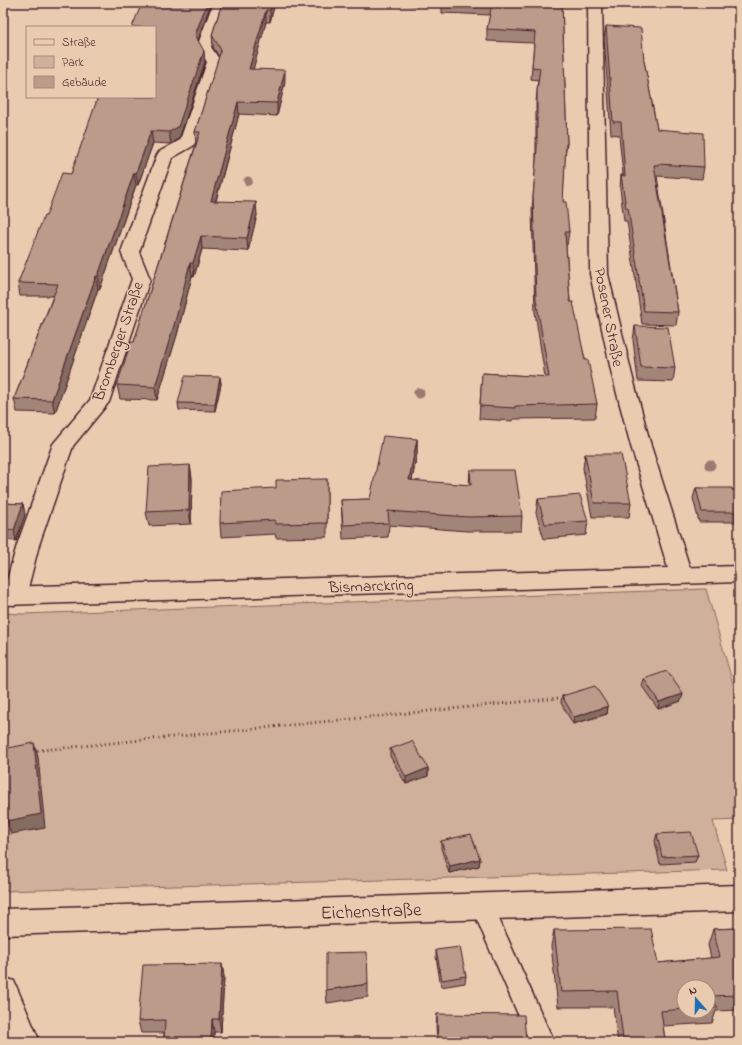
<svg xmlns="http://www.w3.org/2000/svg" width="742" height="1045" font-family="'Indie Flower',sans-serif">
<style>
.green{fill:#cfb09a;stroke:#8c6862}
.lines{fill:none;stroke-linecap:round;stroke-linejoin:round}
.service-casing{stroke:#4a1f2b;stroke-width:3}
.minor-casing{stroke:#4a1f2b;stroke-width:3}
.tertiary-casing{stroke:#4a1f2b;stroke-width:3}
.path{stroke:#4a1f2b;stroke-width:3;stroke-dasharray:1 3.5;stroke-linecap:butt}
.service{fill:#e9ccb0;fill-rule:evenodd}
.minor{fill:#e9ccb0;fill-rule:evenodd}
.tertiary{fill:#e9ccb0;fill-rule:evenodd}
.tree{fill:#9d7970}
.wall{fill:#a28578;stroke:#4a1f2b;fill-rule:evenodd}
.shaded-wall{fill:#846c61;stroke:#4a1f2b}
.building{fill:#bc9b8b;stroke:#4a1f2b}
.labels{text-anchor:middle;stroke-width:3;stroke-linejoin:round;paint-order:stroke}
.street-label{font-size:16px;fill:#4a1f2b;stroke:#e9ccb0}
.near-street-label{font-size:19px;fill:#4a1f2b;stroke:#e9ccb0}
</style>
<rect width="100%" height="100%" fill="#e9ccb0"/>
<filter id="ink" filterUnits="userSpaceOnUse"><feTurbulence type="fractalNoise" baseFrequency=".025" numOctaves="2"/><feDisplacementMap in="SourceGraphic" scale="8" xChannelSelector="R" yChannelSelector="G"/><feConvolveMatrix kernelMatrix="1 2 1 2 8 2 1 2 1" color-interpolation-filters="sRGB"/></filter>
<g filter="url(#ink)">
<polygon class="green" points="706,589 739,705 739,820 713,821 727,870 3,891 3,613 23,614"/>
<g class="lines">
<g class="service-casing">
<polygon id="service" points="482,896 490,899 554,1042 530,1042 471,906 474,899"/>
</g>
<g class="minor-casing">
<g id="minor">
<polygon points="213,3 229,3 224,8 211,47 221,62 195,143 193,146 172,158 139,252 150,279 109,402 73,446 39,545 26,596 22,602 14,605 6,602 3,594 17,545 53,444 90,400 132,279 121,252 157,155 159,152 180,140 207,62 197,47"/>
<polygon points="588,3 602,3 608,274 632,375 651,446 692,575 689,581 681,583 673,581 670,575 631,446 612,375 590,274"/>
<polygon points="739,885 739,911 3,935 3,909"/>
<polygon points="3,977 14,981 40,1042 10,1042 3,1026"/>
</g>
</g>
<g class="tertiary-casing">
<polygon id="tertiary" points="739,566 739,582 3,605 3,587"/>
</g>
<polyline class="path" points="33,751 559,698"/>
<use href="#service" class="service"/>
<use href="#minor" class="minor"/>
<use href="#tertiary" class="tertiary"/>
</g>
<g class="tree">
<circle cx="248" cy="181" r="4.5"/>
<circle cx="419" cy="393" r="5.5"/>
<circle cx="710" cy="465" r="5.5"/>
</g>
<g class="wall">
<polygon points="142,3 210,3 210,6 198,40 205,62 179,139 171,144 153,143 138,185 136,185 100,289 98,289 55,413 17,412 14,399 53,296 20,296 18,283 46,216 71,174 97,101 96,97 155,97"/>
<polygon points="222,3 275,3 270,22 266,22 253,69 285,82 277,116 239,114 216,201 257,215 248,251 202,249 194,277 192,276 177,335 157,400 120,399 117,385 134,342 196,144 195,132 219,57 213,47 212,35"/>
<polygon points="383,3 562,3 567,144 565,156 563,202 569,232 567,245 566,245 570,302 597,404 595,418 513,419 513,421 479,419 482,373 545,377 535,312 532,210 536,160 536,103 538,80 531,79 534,43 487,41 487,29 490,15 442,13 442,7 383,4"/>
<polygon points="606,26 644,61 657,129 704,167 702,179 657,176 678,312 676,325 642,324 627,221 624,221 620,188 621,175 623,175 619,135 611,134 604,38"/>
<polygon points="635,326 675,368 673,382 638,381 633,340"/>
<polygon points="220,377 221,384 215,411 179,410 178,403"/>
<polygon points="417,439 417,453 412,481 469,485 470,470 522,516 521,531 467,531 389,525 388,537 343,539 341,500 370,499"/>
<polygon points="585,454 631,503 629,517 592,517 583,468"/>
<polygon points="190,465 192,479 191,524 149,526 146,512"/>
<polygon points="327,479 327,537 276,538 275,534 221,537 220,523 276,488"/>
<polygon points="696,488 739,490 739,522 699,522 693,498"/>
<polygon points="538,499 588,521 586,535 544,539 536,513"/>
<polygon points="3,503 23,504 25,515 16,541 3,540"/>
<polygon points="644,679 681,701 658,709 642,686"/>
<polygon points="562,696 608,706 607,714 573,724 561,703"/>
<polygon points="390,749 428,768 428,776 406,784 390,756"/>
<polygon points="657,834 698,855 695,862 660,864 655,841"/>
<polygon points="441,841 480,859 479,866 449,873 441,848"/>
<path d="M739 928V1010L716 1011 712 1023 663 1026 665 1040V1042H618L613 1007H558L551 946 554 930 658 963 711 958 708 945 713 929ZM684 987H708V1011H684Z"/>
<polygon points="436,950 466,976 465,983 441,987 436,957"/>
<polygon points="222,964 224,977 221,1032 214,1032 214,1042 164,1042 164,1033 141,1033 138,1021"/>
<polygon points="368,984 368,997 327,1003 326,990"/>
<polygon points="437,1014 526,1042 437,1042 436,1026"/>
</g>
<g class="shaded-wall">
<polygon points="207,3 210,3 210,6 196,46 195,35"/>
<polygon points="272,3 275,3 270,22 270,10"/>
<polygon points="266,10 266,22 250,81 249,69"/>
<polygon points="204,51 205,62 179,139 171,144 169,132"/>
<polygon points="285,70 285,82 277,116 277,103"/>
<polygon points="238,102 239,114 212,214 211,201"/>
<polygon points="151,131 153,143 138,185 136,173"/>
<polygon points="134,173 136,185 100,289 98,276"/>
<polygon points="256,202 257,215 248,251 247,238"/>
<polygon points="201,236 202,249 194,277 193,263"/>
<polygon points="190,263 192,276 177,335 157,400 155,387"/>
<polygon points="96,276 98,289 55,413 52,400"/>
<polygon points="220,377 221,384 215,411 215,404"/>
<polygon points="417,439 417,453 409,495 409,480"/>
<polygon points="190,465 192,479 191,524 189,510"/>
<polygon points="23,504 25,515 16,541 14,530"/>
<polygon points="683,694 681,701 658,709 659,702"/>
<polygon points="608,706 607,714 573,724 574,717"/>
<polygon points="34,743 38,757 45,828 11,834 7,821"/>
<polygon points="428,768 428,776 406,784 406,777"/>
<polygon points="480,859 479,866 449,873 450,866"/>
<polygon points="222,964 224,977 221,1032 219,1019"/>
<polygon points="212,1019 214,1032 214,1042 211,1042"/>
</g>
<g class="building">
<polygon points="142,3 207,3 195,35 204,51 178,127 169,132 151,131 136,173 134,173 98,276 96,276 52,400 14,399 58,284 18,283 44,216 46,216 62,173 71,174 98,97 155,97 155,27 132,27"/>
<polygon points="222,3 272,3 270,10 266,10 249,69 285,70 277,103 238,102 211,201 256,202 247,238 201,236 193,263 190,263 175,322 155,387 117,385 131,342 134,342 200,132 195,132 221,50 212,35"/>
<polygon points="480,3 562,3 567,144 566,144 563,202 566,202 569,232 565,232 570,302 573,302 585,360 588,360 597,404 515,406 515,408 480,406 482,373 549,377 536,299 533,197 537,148 537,91 540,68 532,67 535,32 487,29 492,3"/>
<polygon points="606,26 641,28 644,61 657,129 703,133 704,167 658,164 658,165 654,165 678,312 644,311 628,208 626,208 621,175 625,176 621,122 613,122"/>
<polygon points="635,326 668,327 675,368 641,367"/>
<polygon points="185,376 220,377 215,404 178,403"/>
<polygon points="383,436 417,439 409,480 471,485 470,470 515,470 522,516 468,517 388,511 389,523 343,525 341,500 370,499"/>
<polygon points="585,454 621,454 631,503 594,503"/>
<polygon points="190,465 189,510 146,512 149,467"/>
<polygon points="327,479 327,523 275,524 275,520 220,523 221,491 276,488 276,480"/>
<polygon points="696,488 732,488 732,490 739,490 739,512 702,512"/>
<polygon points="580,495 588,521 545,524 538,499"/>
<polygon points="3,503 23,504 14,530 3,529"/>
<polygon points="667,671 683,694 659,702 644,679"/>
<polygon points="595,686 608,706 574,717 562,696"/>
<polygon points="412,741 428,768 406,777 390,749"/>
<polygon points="34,743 41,814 7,821 3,771 3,749"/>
<polygon points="691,832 698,855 662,857 657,834"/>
<polygon points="471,834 480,859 450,866 441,841"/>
<polygon points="739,928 739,995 711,996 718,1008 708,1008 708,987 684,987 684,1009 661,1011 665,1040 623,1039 617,991 561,992 554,930 651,929 658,963 720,957 713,929"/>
<polygon points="460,947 466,976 442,980 436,950"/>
<polygon points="367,952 368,984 326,990 326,953"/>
<polygon points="222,964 219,1019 212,1019 211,1042 164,1042 165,1020 138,1021 143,965"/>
<polygon points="437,1014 524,1015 526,1042 438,1042"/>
</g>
</g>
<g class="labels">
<g class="street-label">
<text transform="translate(610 317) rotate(79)" y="6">Posener Straße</text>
<text transform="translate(117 341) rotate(-71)" y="6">Bromberger Straße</text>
<text transform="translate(371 585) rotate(-2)" y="6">Bismarckring</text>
</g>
<g class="near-street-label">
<text transform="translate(371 910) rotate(-2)" y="7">Eichenstraße</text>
</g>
</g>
<rect width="742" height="1045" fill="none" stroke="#e9ccb0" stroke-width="16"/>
<rect x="8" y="8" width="726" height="1029" fill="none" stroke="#4a1f2b" stroke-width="1.5" filter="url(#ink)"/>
<rect x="26" y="26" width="130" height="72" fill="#e9ccb0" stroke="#a9877b"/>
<rect x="34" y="39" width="20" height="6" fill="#e9ccb0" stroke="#a9877b"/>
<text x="62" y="46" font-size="12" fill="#4a1f2b">Straße</text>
<rect x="34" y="56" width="20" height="12" fill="#cfb09a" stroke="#a9877b"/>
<text x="62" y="66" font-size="12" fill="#4a1f2b">Park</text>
<rect x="34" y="76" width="20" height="12" fill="#bc9b8b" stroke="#a9877b"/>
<text x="62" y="86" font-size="12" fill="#4a1f2b">Gebäude</text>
<g transform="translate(696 999) rotate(340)"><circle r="19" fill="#e9ccb0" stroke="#a9877b"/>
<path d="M0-3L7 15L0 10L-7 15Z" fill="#1f6fb2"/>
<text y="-6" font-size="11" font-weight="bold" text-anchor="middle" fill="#4a1f2b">N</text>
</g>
</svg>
